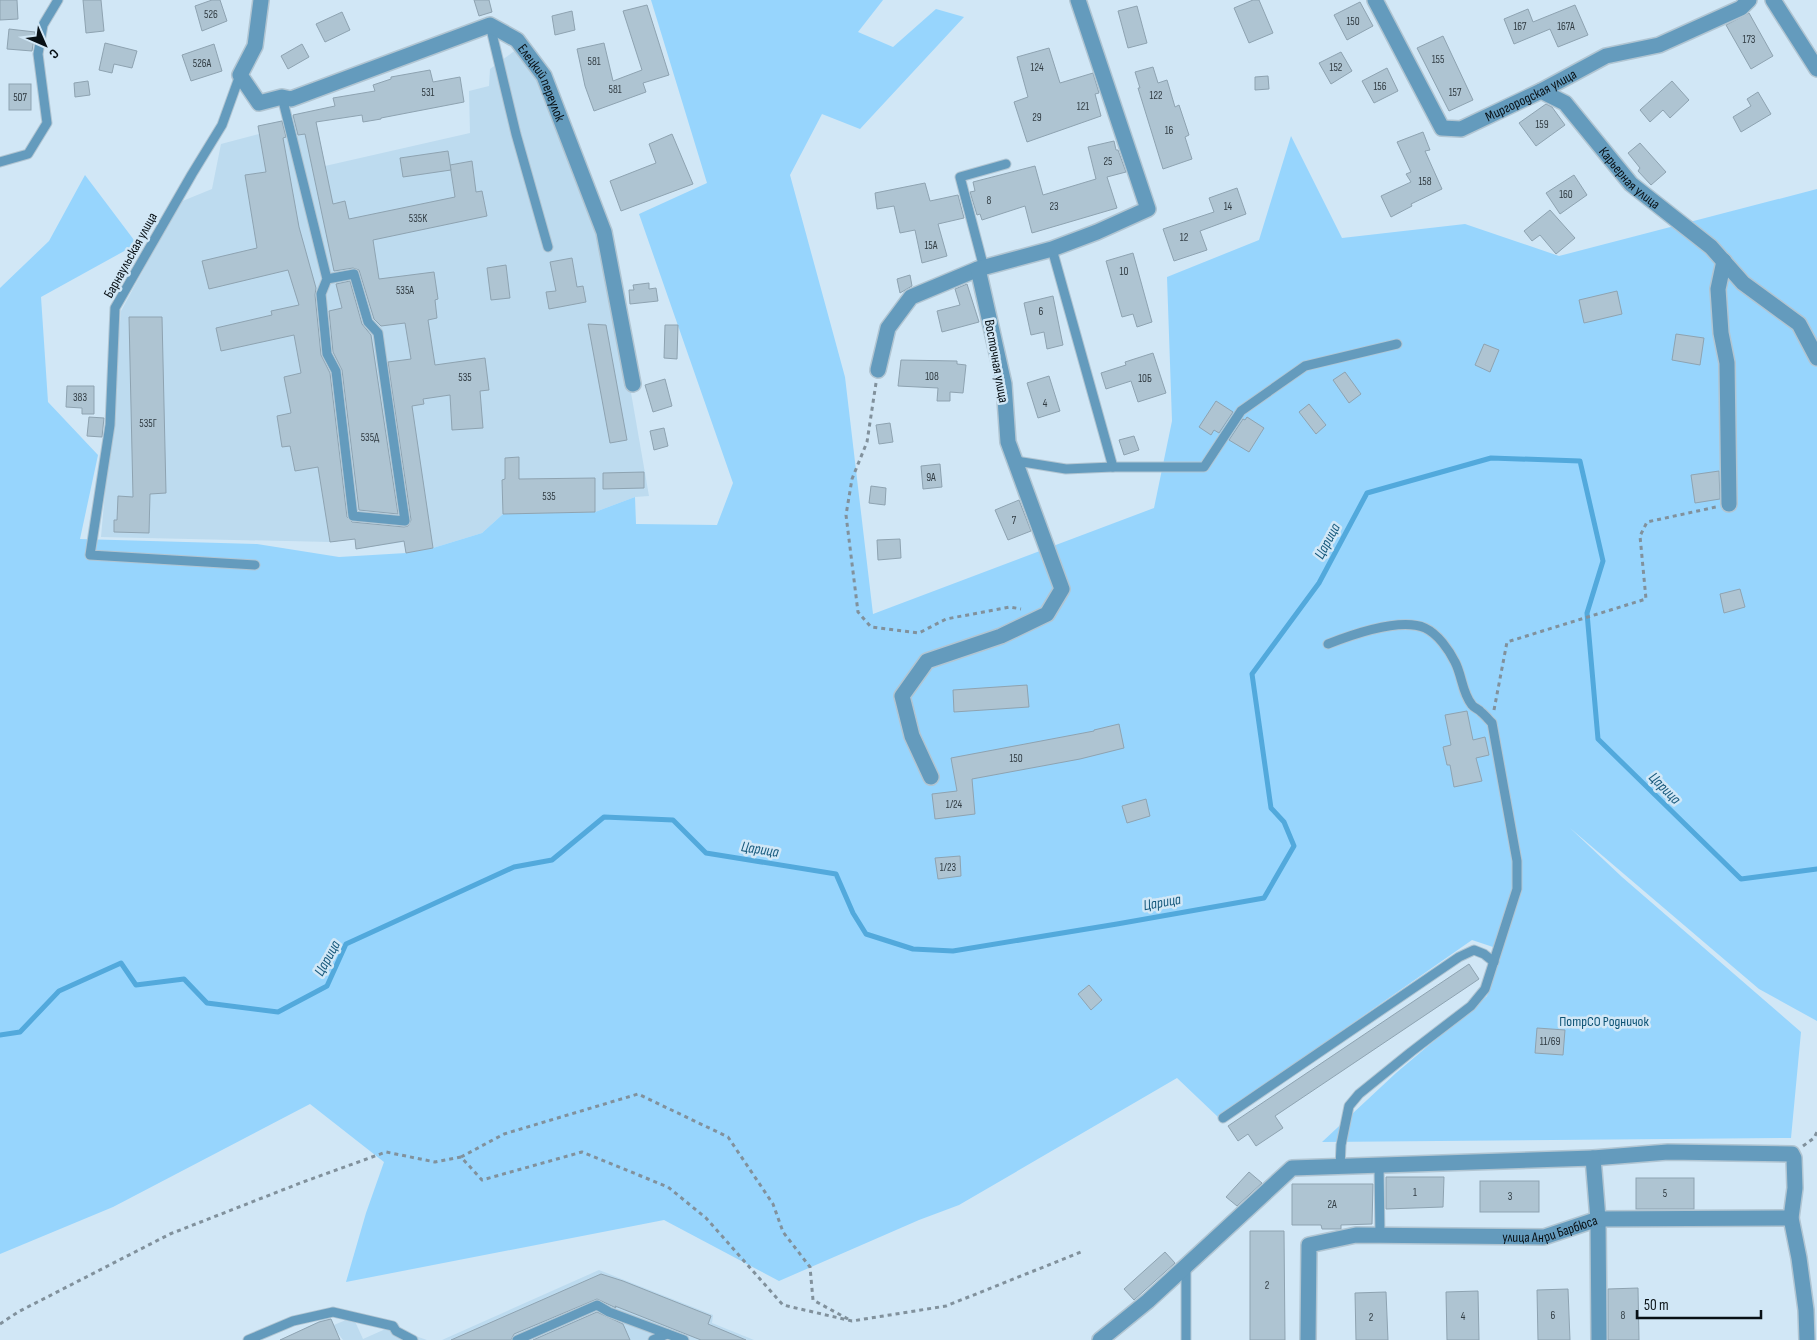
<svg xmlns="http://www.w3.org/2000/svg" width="1817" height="1340" font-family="'Sofia Sans Condensed',sans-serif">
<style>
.built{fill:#bddbef}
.green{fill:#97d5fd}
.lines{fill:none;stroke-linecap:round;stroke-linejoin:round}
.stream{stroke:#52a9dc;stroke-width:5}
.building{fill:#aec4d2;stroke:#8ea3b1}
.lane-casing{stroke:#b1c5d2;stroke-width:11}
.street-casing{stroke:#b1c5d2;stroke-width:18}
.path{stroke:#81919c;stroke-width:3;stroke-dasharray:4 4;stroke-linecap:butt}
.lane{stroke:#649bbd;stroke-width:9}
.street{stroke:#649bbd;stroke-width:15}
.labels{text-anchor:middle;stroke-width:5;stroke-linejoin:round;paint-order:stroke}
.number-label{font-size:11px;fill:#323d44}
.street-label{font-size:14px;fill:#081015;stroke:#d1e7f6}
.park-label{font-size:14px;fill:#0d5375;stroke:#d1e7f6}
.water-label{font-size:15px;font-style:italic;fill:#17597c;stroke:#d1e7f6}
</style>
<rect width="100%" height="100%" fill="#d1e7f6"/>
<g class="built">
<polygon points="517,49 542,81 600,234 630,387 649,496 635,497 595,512 503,514 482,533 433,548 406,553 404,542 356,549 355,539 330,542 101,537 121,311 180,202 212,189 221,144 259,134 258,126 280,121 300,113 314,111 325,166 470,133 469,91 489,86 490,69"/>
<polygon points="599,1270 713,1315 712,1323 754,1340 442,1340"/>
<polygon points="330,1316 334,1325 353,1317 363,1339 390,1327 427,1340 343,1340 337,1332 339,1340 280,1340"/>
</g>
<polygon class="green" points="651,0 883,0 858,32 893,47 936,9 964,17 860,129 822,114 790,175 845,377 873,614 1154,508 1172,421 1167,277 1259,240 1291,136 1342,238 1465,224 1559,256 1817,189 1817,1021 1759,989 1570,828 1622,877 1801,1032 1791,1138 1322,1142 1396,1073 1487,996 1502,950 1472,940 1218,1117 1177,1078 959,1205 919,1220 779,1281 664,1220 346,1282 366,1213 384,1162 310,1104 113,1207 0,1254 0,288 49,241 85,175 137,244 41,297 48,402 98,455 80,539 257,544 339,557 406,553 433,548 482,533 503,514 595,512 635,497 636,524 717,525 733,483 639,214 707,183"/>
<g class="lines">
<polyline class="stream" points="0,1035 20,1032 59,991 121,963 136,985 184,979 207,1003 278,1012 327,986 346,944 514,867 552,860 604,817 673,820 706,853 836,874 853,913 866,934 913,949 953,951 1117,924 1264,898 1294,846 1284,822 1271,808 1252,674 1319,583 1367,493 1491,458 1580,461 1603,561 1587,613 1598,739 1741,879 1817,869"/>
</g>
<g class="building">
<polygon points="0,0 17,0 18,19 0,20"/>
<polygon points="83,0 101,0 104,31 86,33"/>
<polygon points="212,0 220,0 227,21 202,31 195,6"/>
<polygon points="474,0 489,0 492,12 479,16"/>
<polygon points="1253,0 1259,0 1273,33 1249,43 1234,8"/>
<polygon points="1360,2 1373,26 1347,40 1334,15"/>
<polygon points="647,5 669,75 643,83 646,92 594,111 585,86 577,49 604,43 613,81 642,70 623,11"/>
<polygon points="1575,5 1588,35 1558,47 1550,29 1514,44 1504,19 1528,9 1533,22"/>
<polygon points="1137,6 1147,43 1128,48 1118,11"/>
<polygon points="572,11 575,30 555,35 552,16"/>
<polygon points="342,12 350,30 325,42 316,24"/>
<polygon points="1749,13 1773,56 1751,69 1726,25"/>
<polygon points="9,29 35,32 32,51 7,49"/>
<polygon points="1443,36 1473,100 1449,111 1417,48"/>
<polygon points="105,43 137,51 132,68 114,64 112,73 99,70"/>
<polygon points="214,44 222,71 191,81 182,55"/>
<polygon points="302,44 309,57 288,69 281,56"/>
<polygon points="1049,48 1060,83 1093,73 1099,93 1095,94 1101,116 1027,142 1014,102 1028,97 1017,57"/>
<polygon points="1341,52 1352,71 1331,84 1319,63"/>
<polygon points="1153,67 1158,83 1167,80 1175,107 1179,105 1189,135 1185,137 1192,159 1163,169 1138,88 1140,88 1135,72"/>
<polygon points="1387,68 1398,91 1374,103 1362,81"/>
<polygon points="430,70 433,82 460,77 464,102 381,118 381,119 363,122 362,115 316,122 333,204 345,201 349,219 455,197 450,165 472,161 476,192 482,191 487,216 373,240 379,279 434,272 438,299 435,300 437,318 428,320 435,365 485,358 489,390 480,391 483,428 452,430 450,395 423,399 424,404 412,406 433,548 406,553 404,541 356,549 355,539 330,542 318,467 295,471 290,446 282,447 277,416 291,413 284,377 301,373 294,335 221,351 216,328 272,315 271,311 299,305 288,270 209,289 202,261 257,248 245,175 266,172 258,126 282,121 286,137 283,138 299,227 316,288 315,295 321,355 330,373 347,517 352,522 404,527 408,526 411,520 388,362 411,359 405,323 381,326 374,319 359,270 353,268 334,271 305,134 298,135 293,115 335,106 333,98 375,91 373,85 391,79 391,77"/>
<polygon points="1268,76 1269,89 1255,90 1255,77"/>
<polygon points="88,81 90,95 75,97 74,83"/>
<polygon points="1672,81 1689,100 1670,118 1663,110 1650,122 1640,110"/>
<rect x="9" y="84" width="22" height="26"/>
<polygon points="1758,92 1771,114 1741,132 1733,117 1751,106 1747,99"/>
<polygon points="1546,104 1552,107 1565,125 1536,146 1519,123"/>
<polygon points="1423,132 1430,150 1425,151 1442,189 1411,204 1412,206 1391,217 1381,196 1411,182 1406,174 1411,172 1397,142"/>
<polygon points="672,134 693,184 621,211 610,181 656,163 649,144"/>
<polygon points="1114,141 1116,150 1118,150 1126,172 1107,177 1117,208 1032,233 1025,206 982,220 980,214 977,215 970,192 975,191 973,182 1035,166 1043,195 1096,179 1088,147"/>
<polygon points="1640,143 1666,172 1651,185 1638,171 1640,168 1628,153"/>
<polygon points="448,151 451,170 403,177 400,158"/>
<polygon points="1574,175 1587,195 1560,214 1546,193"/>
<polygon points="925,183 930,201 958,195 964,218 938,224 947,256 922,263 915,230 900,233 894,206 877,209 875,193"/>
<polygon points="1237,188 1246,214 1200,231 1207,250 1174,261 1163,229 1214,212 1209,198"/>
<polygon points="1550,210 1575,238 1556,254 1540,235 1532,241 1524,231"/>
<polygon points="1133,253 1152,322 1137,327 1133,314 1122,317 1106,261"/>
<polygon points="572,258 577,287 583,286 586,302 549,309 546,292 556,291 550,262"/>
<polygon points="506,265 510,298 491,300 487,268"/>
<polygon points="910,275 912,286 900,293 897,279"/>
<polygon points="350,281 362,324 371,335 398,514 359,510 342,370 333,352 329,311 342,308 336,284"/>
<polygon points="649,283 649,289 656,288 658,301 630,304 629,290 634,290 633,285"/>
<polygon points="967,284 979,322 942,332 937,311 960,305 955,289"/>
<polygon points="1617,291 1622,314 1584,323 1579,300"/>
<polygon points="1053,296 1063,345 1047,349 1044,332 1031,335 1024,303"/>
<polygon points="129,317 162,317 166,493 150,494 149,533 114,532 114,520 117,520 118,496 133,497"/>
<polygon points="588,324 606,325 627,440 610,443"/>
<polygon points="665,325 678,325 677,359 664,358"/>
<polygon points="1676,334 1704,338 1700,365 1672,360"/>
<polygon points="1484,344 1499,350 1490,372 1475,365"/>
<polygon points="1153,353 1166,393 1138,402 1131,381 1106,389 1101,373 1126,365 1125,362"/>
<polygon points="901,360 957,361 957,364 966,365 963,393 950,392 950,401 937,401 938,388 898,386"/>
<polygon points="1345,372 1361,394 1349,403 1333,380"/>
<polygon points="1049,376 1060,411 1038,418 1027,383"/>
<polygon points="665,379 672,406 653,412 645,385"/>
<polygon points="67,386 94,386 94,414 82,414 82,408 66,407"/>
<polygon points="1216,401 1233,412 1219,433 1214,430 1211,435 1199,427"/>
<polygon points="1309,404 1326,425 1316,434 1299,412"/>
<polygon points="89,417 104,418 102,437 87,436"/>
<polygon points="1247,417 1264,428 1249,452 1229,440 1243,419 1245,420"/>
<polygon points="890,423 893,442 879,444 876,425"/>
<polygon points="664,428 668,446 654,450 650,431"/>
<polygon points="1134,436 1139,450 1124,455 1119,440"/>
<polygon points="519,457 519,479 595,478 595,512 503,514 502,480 505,479 505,458"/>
<polygon points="940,464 942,487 923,489 921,466"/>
<polygon points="1719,471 1720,499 1695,503 1691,475"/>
<polygon points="644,472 644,488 603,489 603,473"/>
<polygon points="871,486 886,488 885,505 869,503"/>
<polygon points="1019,500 1031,531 1008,540 995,510"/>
<polygon points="900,539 901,558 878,560 877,540"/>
<polygon points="1740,589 1745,607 1724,613 1720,594"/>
<polygon points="1027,685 1029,707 954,712 953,690"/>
<polygon points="1467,711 1473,740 1485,737 1489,755 1476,758 1482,781 1454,787 1450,765 1447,765 1443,747 1451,745 1445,715"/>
<polygon points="1119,724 1124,748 1080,759 972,779 975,814 935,819 932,794 957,791 951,758 1094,731 1094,730"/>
<polygon points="1146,799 1150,816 1127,823 1122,806"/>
<polygon points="960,856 961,876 938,879 935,858"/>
<polygon points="1469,964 1479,979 1275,1116 1283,1128 1256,1146 1248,1134 1238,1141 1228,1126"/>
<polygon points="1089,985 1102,1000 1091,1010 1078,994"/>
<polygon points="1537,1028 1565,1030 1563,1055 1535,1053"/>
<polygon points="1249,1172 1262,1183 1237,1206 1226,1197"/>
<polygon points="1386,1177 1444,1177 1443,1207 1386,1209"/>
<rect x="1636" y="1178" width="58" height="31"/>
<rect x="1480" y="1181" width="59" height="31"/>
<polygon points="1292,1184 1373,1184 1372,1224 1341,1225 1341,1229 1322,1229 1321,1225 1292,1225"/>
<polygon points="1250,1231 1284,1231 1285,1340 1250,1340"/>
<polygon points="1165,1252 1175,1263 1134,1300 1124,1289"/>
<polygon points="601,1274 623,1281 711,1316 708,1324 746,1340 701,1340 615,1306 616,1308 612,1306 597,1299 514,1334 511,1340 451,1340"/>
<polygon points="1638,1288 1639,1340 1608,1340 1608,1289"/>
<polygon points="1568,1289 1570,1340 1538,1340 1537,1290"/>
<polygon points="1478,1291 1479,1340 1447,1340 1446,1292"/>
<polygon points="1386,1292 1388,1340 1356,1340 1355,1293"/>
<polygon points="597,1312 623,1324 630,1340 533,1340"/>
<polygon points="331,1319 340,1340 280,1340 319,1322"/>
</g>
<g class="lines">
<g class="lane-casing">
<g id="lane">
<polyline points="490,25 516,134 548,247"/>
<polyline points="240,75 222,125 192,174 115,308 110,425 90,555 255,565"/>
<polyline points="282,97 327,279 321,294 327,354 336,371 353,516 405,521 378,333 368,322 354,274 327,279"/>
<polyline points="0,162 28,154 47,123 38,54 43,25 58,0"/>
<polyline points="1052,249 1113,467 1204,467 1241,411 1305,366 1397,344"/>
<polyline points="984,268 960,177 1006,164"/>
<polyline points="1016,461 1066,469 1113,467"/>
<path d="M1328 644C1351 635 1400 617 1425 628 1438 634 1449 650 1455 662 1462 675 1462 693 1472 705 1474 708 1479 709 1481 712 1485 715 1488 719 1492 723L1517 861V889L1485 989 1471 1006 1411 1052 1359 1094 1349 1106 1341 1145 1340 1168"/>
<polyline points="1223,1118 1459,957 1474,950 1484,954 1494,962"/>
<polyline points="1379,1167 1380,1236"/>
<polyline points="1186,1266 1186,1340"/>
<polyline points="248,1340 293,1321 333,1312 393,1326 396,1331 413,1340"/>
<polyline points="517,1340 597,1305 609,1312 684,1340"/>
<polyline points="653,1340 667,1334"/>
</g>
</g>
<g class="street-casing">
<g id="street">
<path id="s1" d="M261 0 255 46 240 75 259 103 282 97 291 99 490 25 517 40 544 76 604 232 633 384"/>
<path id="s2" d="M1375 0 1442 128 1461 129 1541 91 1606 56 1659 45 1741 8 1749 0"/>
<polyline points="1773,0 1817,69"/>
<path id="s3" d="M1541 91 1565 103 1631 184 1711 247 1743 283 1799 324 1817 358"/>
<polyline points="1724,261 1718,289 1721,333 1727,363 1729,504"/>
<polyline points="878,370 888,328 911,297 978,269"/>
<polyline points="931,777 912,736 902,696 927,661 1001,636 1047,614 1062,589 1008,442 1004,384 978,269 1052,249 1097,232 1148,209 1078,0"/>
<polyline points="1593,1158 1668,1152 1792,1154 1794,1158 1795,1188 1791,1218 1799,1258 1806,1310 1807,1340"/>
<polyline points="1100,1340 1148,1301 1292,1168 1593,1158 1598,1219 1599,1340"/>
<path id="s4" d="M1308 1340 1309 1245 1356 1235 1544 1237 1598 1219 1791 1218"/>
</g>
</g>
<g class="path">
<polyline points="876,383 867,442 852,479 846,515 858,612 871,627 919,633 946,619 1010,607 1021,609"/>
<polyline points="1494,710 1507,642 1646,599 1640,536 1647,522 1716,507"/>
<polyline points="1803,1146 1814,1138 1817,1132"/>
<polyline points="461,1157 504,1134 638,1094 728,1137 773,1204 783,1232 810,1267 813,1300 848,1319"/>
<polyline points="0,1324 18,1312 170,1234 303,1182 386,1152 435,1162 461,1157 482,1180 582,1152 668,1187 706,1218 783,1305 852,1321 946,1306 1081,1252"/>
</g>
<use href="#lane" class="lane"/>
<use href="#street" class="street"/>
</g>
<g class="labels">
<g class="number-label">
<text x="211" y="18">526</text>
<text x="1353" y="25">150</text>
<text x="1520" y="30">167</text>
<text x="1566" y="30">167А</text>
<text x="1749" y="43">173</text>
<text x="1438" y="63">155</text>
<text x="594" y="65">581</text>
<text x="202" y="67">526А</text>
<text x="1037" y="71">124</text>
<text x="1336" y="71">152</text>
<text x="1380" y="90">156</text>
<text x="615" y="93">581</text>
<text x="428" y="96">531</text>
<text x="1455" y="96">157</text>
<text x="1156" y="99">122</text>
<text x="20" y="101">507</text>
<text x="1083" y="110">121</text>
<text x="1037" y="121">29</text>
<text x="1542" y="128">159</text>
<text x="1169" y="134">16</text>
<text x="1108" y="165">25</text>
<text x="1425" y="185">158</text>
<text x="1566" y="198">160</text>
<text x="989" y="204">8</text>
<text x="1054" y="210">23</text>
<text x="1228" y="210">14</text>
<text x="418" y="222">535К</text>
<text x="1184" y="241">12</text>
<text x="931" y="249">15А</text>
<text x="1124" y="275">10</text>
<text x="405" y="294">535А</text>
<text x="1041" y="315">6</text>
<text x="932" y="380">108</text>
<text x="465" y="381">535</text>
<text x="1145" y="382">10Б</text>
<text x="80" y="401">383</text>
<text x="1045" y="407">4</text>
<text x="148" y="427">535Г</text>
<text x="370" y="441">535Д</text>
<text x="931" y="481">9А</text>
<text x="549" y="500">535</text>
<text x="1014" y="524">7</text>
<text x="1016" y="762">150</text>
<text x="954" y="808">1/24</text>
<text x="948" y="871">1/23</text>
<text x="1550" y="1045">11/69</text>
<text x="1415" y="1196">1</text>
<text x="1665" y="1197">5</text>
<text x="1510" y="1200">3</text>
<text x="1332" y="1208">2А</text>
<text x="1267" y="1289">2</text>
<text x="1553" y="1319">6</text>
<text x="1623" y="1319">8</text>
<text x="1463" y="1320">4</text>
<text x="1371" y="1321">2</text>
</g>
<g class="street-label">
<text dy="5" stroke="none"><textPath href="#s1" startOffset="439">Елецкий переулок</textPath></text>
<text dy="5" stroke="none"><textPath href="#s2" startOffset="241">Миргородская улица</textPath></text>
<text dy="5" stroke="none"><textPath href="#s3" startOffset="126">Карьерная улица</textPath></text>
<text transform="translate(130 255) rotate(-61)" y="5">Барнаульская улица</text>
<text transform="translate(997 361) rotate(80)" y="5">Восточная улица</text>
<text dy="5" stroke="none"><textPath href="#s4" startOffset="338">улица Анри Барбюса</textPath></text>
</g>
<g class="park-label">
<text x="1604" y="1026">ПотрСО Родничок</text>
</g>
<g class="water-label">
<text transform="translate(1327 541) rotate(-62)" y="5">Царица</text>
<text transform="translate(1665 788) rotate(45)" y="5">Царица</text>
<text transform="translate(760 849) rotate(9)" y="5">Царица</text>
<text transform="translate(1162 902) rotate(-10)" y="5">Царица</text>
<text transform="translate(327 958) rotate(-61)" y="5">Царица</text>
</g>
</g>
<g transform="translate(45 45) rotate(135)" stroke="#d1e7f6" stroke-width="4" paint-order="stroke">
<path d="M0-4L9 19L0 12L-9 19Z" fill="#081015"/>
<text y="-8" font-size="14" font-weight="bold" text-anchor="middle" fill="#081015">С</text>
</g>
<path d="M1637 1310v8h124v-8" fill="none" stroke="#081015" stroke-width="2.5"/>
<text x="1644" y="1310" font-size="15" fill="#081015" stroke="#d1e7f6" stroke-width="4" paint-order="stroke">50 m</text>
</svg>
